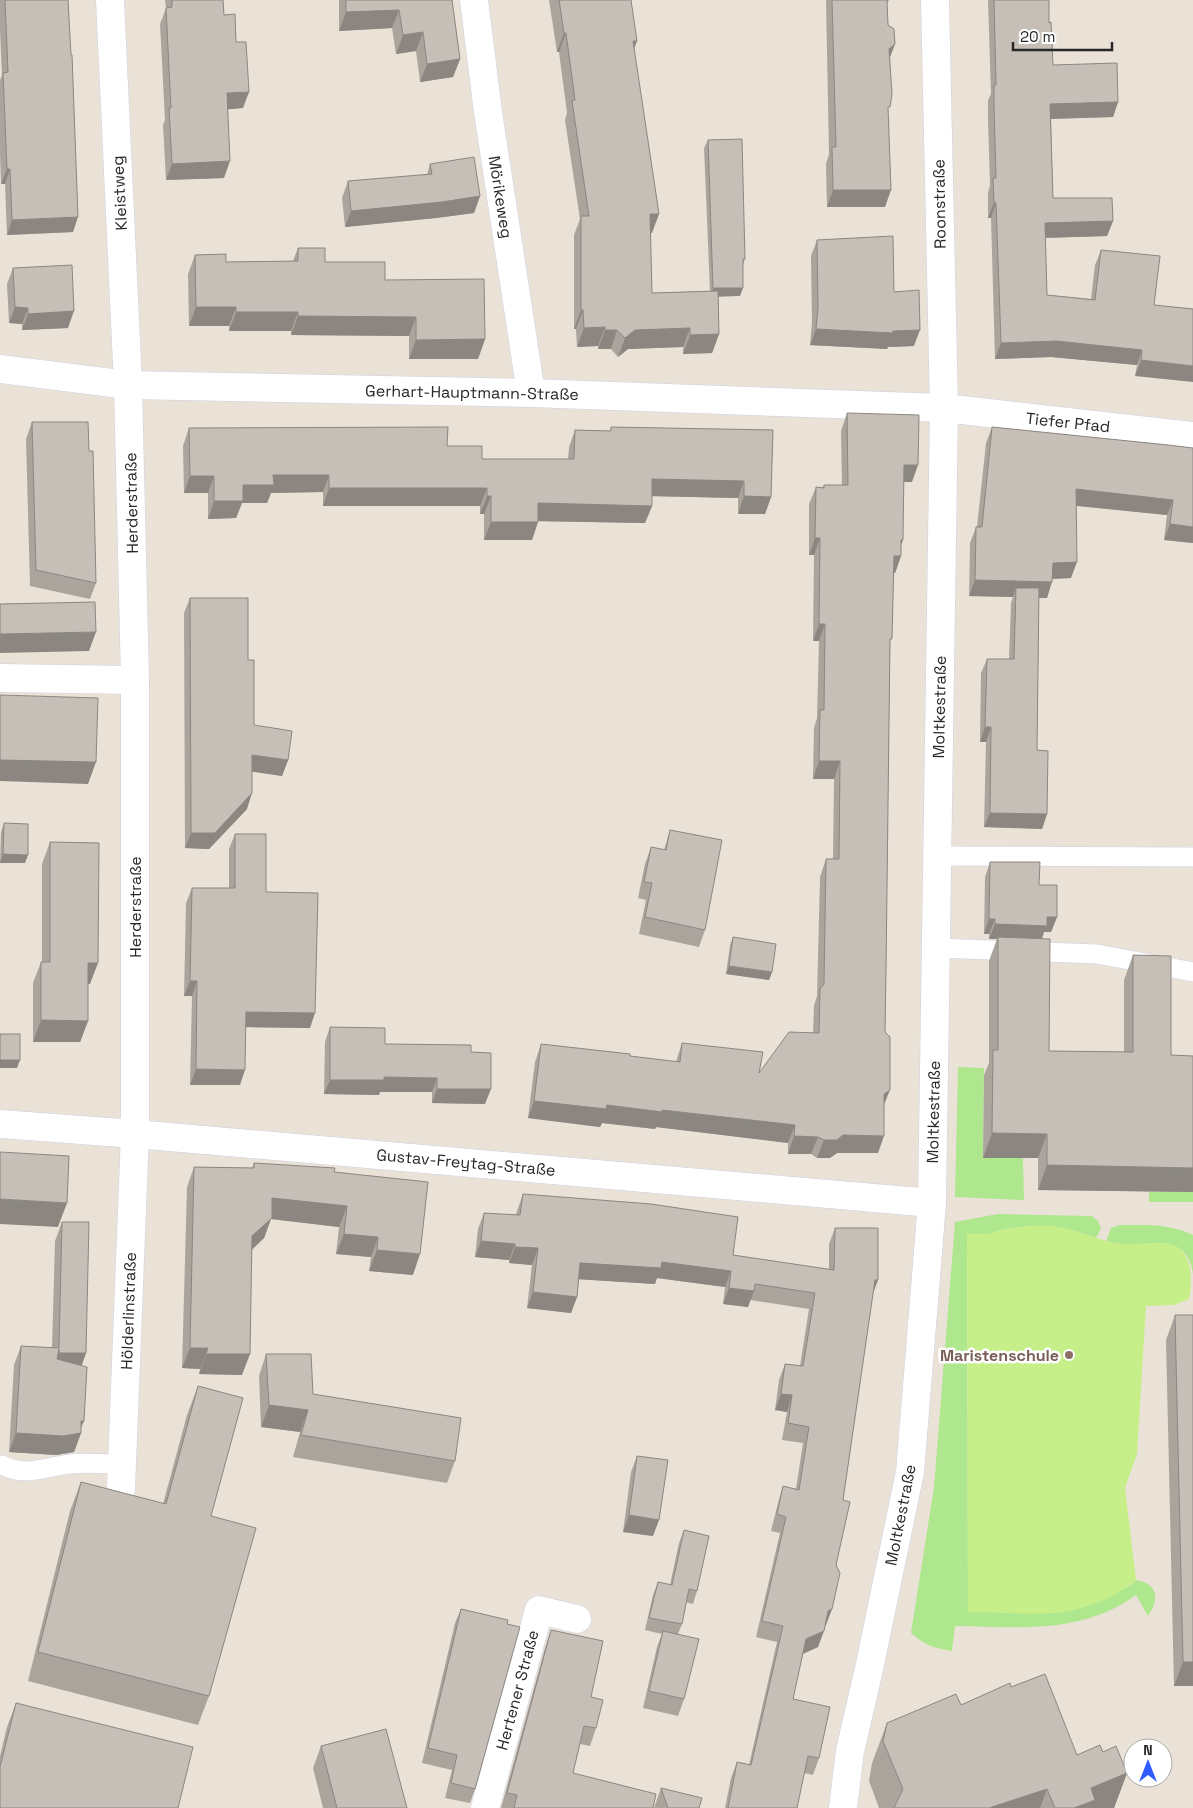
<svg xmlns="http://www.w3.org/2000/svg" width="1193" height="1808" font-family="'Space Grotesk',sans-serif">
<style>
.green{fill:#aee78e}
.pitch{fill:#c6ef89}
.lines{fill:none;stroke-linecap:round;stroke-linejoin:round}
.service-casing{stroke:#ccd1e2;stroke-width:20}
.minor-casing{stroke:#ccd1e2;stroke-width:29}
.service{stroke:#fff;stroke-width:19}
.minor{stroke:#fff;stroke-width:28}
.wall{fill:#aaa49d}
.shaded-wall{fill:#8b8680}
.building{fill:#c6bfb7;stroke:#8b8680}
.education-dot{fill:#8d6e63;stroke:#fff;stroke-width:2}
.labels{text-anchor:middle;stroke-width:5;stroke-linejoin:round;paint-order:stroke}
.street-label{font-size:16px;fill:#272727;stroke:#fff}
.education-label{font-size:16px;font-weight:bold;fill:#785e54;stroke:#fff;text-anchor:end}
</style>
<rect width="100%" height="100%" fill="#ebe2d7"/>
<g class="green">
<polygon points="958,1067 984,1068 983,1157 1023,1158 1024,1200 955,1197"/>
<rect x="1149" y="1192" width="44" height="10"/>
<path d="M998 1214 1092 1216 1098 1221 1101 1229 1096 1238 1076 1231 1028 1226 1006 1229 988 1234H967L968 1611 1055 1613 1078 1608 1130 1586 1136 1580C1158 1584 1160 1599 1148 1616L1136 1595C1081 1635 1019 1627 955 1626L952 1651C933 1648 925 1645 911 1633L934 1487 955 1222Z"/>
<path d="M1120 1225C1147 1225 1168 1223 1193 1235V1274C1187 1233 1155 1246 1126 1245 1119 1244 1112 1242 1106 1241L1111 1228Z"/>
</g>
<path class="pitch" d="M1028 1226C1035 1226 1043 1225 1051 1226 1073 1228 1093 1238 1114 1243 1131 1246 1147 1242 1164 1243 1193 1245 1193 1277 1189 1299L1174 1305 1146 1306 1137 1454 1125 1488 1136 1580C1118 1597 1078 1612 1054 1613 1026 1615 996 1612 968 1612L967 1234H988L1006 1229Z"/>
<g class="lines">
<g class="service-casing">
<g id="service">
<polyline points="937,856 1193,857"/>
<polyline points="936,948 1097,954 1193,972"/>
<path d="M2 1465C24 1478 47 1466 71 1464 87 1462 105 1464 122 1465"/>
</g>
</g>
<g class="minor-casing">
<g id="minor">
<polyline points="110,0 128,385 135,680 135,1134 121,1489"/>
<polyline points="474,0 488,112 531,393"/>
<polyline points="0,369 128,385 531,393 944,408 1193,436"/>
<polyline points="0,678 135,680"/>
<polyline points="0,1124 135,1134 932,1203"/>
<polyline points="485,1808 539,1610 577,1619"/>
<polyline points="843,1808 850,1751 869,1669 910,1472 932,1203 944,408 935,0"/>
</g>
</g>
<use href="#service" class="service"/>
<use href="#minor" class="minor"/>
</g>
<g class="wall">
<polygon points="0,0 68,0 73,232 7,235 5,184 1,184 0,154 0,80 2,75 0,31"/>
<polygon points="165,0 223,0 224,15 236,42 243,108 227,109 224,178 166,180 163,125 165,120 160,24 166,8"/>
<polygon points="339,0 452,0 460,59 453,77 420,82 416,51 396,54 392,28 339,31"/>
<polygon points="549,0 631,0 634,50 652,233 650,233 652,293 710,291 704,148 708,140 745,259 743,265 740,296 718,296 719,334 712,353 683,354 683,347 628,349 618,357 611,349 598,349 598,346 577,347 576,329 574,329 574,235 580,219 565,120 567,113 559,52 557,52"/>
<polygon points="826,0 889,0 887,4 888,25 895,44 889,59 885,207 827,207 826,164 829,154"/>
<polygon points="988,0 1049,0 1049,23 1053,65 1118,102 1113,117 1051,119 1053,198 1113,221 1107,236 1045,238 1047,295 1091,299 1095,265 1101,250 1154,305 1193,309 1135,376 1137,365 1051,357 995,359 991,218 988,218 988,193 990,185 988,120 988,100 991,94"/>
<polygon points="430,164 480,196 474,213 436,218 345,227 342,198 348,181 427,175"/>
<polygon points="817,240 894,292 914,346 888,347 887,349 810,345 812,323 811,256"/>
<polygon points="298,248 325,262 385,280 485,339 478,359 409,359 409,336 291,335 291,331 229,331 229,326 189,326 188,274 195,255 226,262 293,261"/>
<polygon points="13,268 68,328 22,330 22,324 9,323 7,284"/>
<polygon points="847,413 912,482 903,482 903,540 901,545 901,556 895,573 894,573 890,646 884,1105 878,1153 837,1153 830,1158 817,1158 811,1154 788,1154 788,1143 656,1127 655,1129 602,1123 600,1127 528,1118 535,1062 541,1044 676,1062 682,1043 759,1073 813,1033 814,1006 817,996 820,877 826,859 833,859 834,779 813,779 814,728 817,718 819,641 813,641 814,555 809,555 809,504 816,487 823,487 824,485 842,485 841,431"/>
<polygon points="32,422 89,451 96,583 90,599 30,586 26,439"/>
<polygon points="611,427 773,430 771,497 765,514 738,514 738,498 652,496 652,506 645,523 538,521 532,540 484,540 484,514 480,514 480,506 323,506 323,492 271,493 267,503 242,503 236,518 208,519 208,493 184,493 183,446 189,428 447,446 482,459 568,459 569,447 575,430 610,431"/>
<polygon points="992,427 1168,445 1193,543 1164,540 1167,515 1076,506 1071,578 1052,579 1047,598 1039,598 1037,750 1047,814 1042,829 984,827 986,742 980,742 981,673 987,659 1009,659 1011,603 1013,597 969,596 970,543 976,527 977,527 986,443"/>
<polygon points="190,598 248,660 254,725 288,760 282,776 252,771 247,809 209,849 185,848 184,613"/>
<polygon points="4,823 25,863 0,863 1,832"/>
<polygon points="670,830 705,930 699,947 639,934 646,900 638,898 645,864 651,847 664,850"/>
<polygon points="235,834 266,892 310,1028 246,1027 240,1085 190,1085 192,996 184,996 186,903 192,888 229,888 229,849"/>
<polygon points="50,842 90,984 88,984 88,1021 80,1042 33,1042 33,983 41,962 42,962 42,864"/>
<polygon points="990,862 1039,885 1057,917 1051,932 1044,932 1042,938 1049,1051 1124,1052 1124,980 1133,955 1171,1055 1193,1056 1193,1192 1038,1190 1038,1158 983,1158 984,1075 989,1063 989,961 997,939 989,939 989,934 984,934 985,877"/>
<polygon points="733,937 772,972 769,980 726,974 730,945"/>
<polygon points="330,1027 385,1044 471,1052 485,1104 432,1103 432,1092 380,1092 379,1095 324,1094 325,1042"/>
<polygon points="254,1163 334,1172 413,1275 369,1271 371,1257 336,1254 339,1227 271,1219 264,1238 252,1250 242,1375 199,1374 200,1369 182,1368 187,1187 194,1167 252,1168"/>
<polygon points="523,1194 733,1255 829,1270 829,1244 835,1228 873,1293 843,1500 832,1609 825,1626 818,1647 803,1654 793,1699 819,1758 813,1775 804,1773 797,1808 725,1808 731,1778 737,1762 749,1765 777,1642 756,1637 780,1533 771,1531 778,1503 783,1486 796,1489 803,1443 782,1440 787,1412 775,1410 779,1380 785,1364 800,1366 809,1309 750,1300 748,1307 723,1304 725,1287 657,1278 655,1284 579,1279 577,1297 571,1313 527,1308 532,1265 509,1263 509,1260 475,1257 478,1229 484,1213 516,1215 517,1211"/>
<polygon points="62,1222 86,1353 81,1366 81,1433 74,1452 56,1455 9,1452 14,1365 21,1346 52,1348 55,1241"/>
<polygon points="1175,1315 1193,1315 1193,1686 1174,1686 1166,1340"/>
<polygon points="266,1354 313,1394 455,1461 447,1483 293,1457 300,1432 261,1427 259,1376"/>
<polygon points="198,1386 211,1516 209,1696 198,1725 28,1681 70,1511 81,1482 163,1504 187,1415"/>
<polygon points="637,1456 653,1536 623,1532 631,1472"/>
<polygon points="684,1530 697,1591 693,1604 686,1602 682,1624 678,1634 684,1699 678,1716 643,1708 657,1647 662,1634 645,1630 653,1595 658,1582 670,1585 679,1543"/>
<polygon points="461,1609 475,1789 470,1803 445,1798 452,1770 422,1763 455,1623"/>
<polygon points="551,1630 591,1697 596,1728 590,1746 580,1744 573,1773 653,1808 501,1808 545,1648"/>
<polygon points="1011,1687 1077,1755 1103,1752 1127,1773 1114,1808 879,1808 869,1781 872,1763 887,1723 961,1705"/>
<polygon points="16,1703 0,1808 0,1756 7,1727"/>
<polygon points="321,1746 407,1808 323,1808 313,1768"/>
<polygon points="661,1788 699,1808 654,1808"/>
</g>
<g class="shaded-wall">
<polygon points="399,10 392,28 339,31 346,12"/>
<polygon points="423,32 416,51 396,54 403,35"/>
<polygon points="564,33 566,33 559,52 557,52"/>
<polygon points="633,41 637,41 630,60"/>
<polygon points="895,44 889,60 889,49"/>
<polygon points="460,59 453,77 420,82 427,64"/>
<polygon points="249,92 243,108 221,110 227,93"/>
<polygon points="1118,102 1113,117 1045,119 1050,104"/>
<polygon points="230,161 224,178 166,180 172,164"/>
<polygon points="7,169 10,169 5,184 1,184"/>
<polygon points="833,190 891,190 885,207 827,207"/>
<polygon points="480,196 474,213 436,218 345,227 351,211"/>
<polygon points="994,203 996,203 991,218 988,218"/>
<polygon points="650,214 659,214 652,233 643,233"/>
<polygon points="78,217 73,232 7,235 12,220"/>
<polygon points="1113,221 1107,236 1039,238 1045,223"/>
<polygon points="713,288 743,288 740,296 710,297"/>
<polygon points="15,307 28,308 22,324 9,323"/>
<polygon points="196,307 236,307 229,326 189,326"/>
<polygon points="581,310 583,310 576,329 574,329"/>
<polygon points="74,311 68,328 22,330 28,314"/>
<polygon points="236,312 298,312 291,331 229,331"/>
<polygon points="298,316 416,317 409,336 291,335"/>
<polygon points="605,327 598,346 577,347 584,328"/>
<polygon points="690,328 683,347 628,349 618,357 625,338 635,330"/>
<polygon points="816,329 893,331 920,330 914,346 888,347 887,349 810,345"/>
<polygon points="605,330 617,330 611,349 598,349"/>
<polygon points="719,334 712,353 683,354 690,335"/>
<polygon points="485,339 478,359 409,359 416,340"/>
<polygon points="1056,341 1142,350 1137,365 1051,357 995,359 1001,343"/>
<polygon points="1141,360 1193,366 1193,382 1135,376"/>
<polygon points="904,465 918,465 912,482 897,482"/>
<polygon points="273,475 329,475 323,492 271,493 267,503 242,503 236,518 208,519 214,501 243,485"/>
<polygon points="190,476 214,476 208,493 184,493"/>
<polygon points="652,479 744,481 738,498 646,496"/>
<polygon points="329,488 487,488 480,506 323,506"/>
<polygon points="1076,489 1173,500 1167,515 1070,505"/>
<polygon points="487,496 491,496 484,514 480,514"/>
<polygon points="744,496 771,497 765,514 738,514"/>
<polygon points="538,503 652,506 645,523 532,521"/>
<polygon points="491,522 538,522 532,540 484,540"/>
<polygon points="1170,524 1193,527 1193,543 1164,540"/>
<polygon points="815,538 820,538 814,555 809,555"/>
<polygon points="901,540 903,540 897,556 901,556 895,573 888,573 894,556"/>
<polygon points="1077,562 1071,578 1047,579 1053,563"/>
<polygon points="975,580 1052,582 1047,598 1016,597 1016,588 1013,597 969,596"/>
<polygon points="819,624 825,624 819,641 813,641"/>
<polygon points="96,632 89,651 0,653 0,634"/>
<polygon points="985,727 991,727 986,742 980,742"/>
<polygon points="252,755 288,760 282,776 247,771"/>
<polygon points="0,760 17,760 96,762 88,784 0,781"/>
<polygon points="819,761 840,761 834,779 813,779"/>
<polygon points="252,793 247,809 209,849 185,848 191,833"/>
<polygon points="990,813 1047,814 1042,829 984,827"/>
<polygon points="3,854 28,855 25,863 0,863"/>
<polygon points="1047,917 1057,917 1051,932 1044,932 1041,941 998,937 997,939 989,939 995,924"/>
<polygon points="989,919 995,919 989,934 984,934"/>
<polygon points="88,963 98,963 90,984 81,984"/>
<polygon points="729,966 772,972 769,980 726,974"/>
<polygon points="190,981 197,981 192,996 184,996"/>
<polygon points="246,1012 315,1013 310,1028 241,1027"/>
<polygon points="41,1020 88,1021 80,1042 33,1042"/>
<polygon points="0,1060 20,1060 17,1068 0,1068"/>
<polygon points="196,1069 245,1070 240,1085 190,1085"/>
<polygon points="384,1077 437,1078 432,1092 380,1092 379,1095 324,1094 330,1080"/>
<polygon points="437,1089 491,1089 485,1104 432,1103"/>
<polygon points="890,1090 883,1107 884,1094"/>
<polygon points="534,1101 607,1105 662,1110 795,1125 788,1143 656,1127 655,1129 602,1123 600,1127 528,1118"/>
<polygon points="992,1133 1047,1134 1038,1158 983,1158"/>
<polygon points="843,1135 884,1136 878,1153 837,1153 830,1158 817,1158 824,1140"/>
<polygon points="794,1136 818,1137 811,1154 788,1154"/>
<polygon points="1047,1165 1193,1168 1193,1192 1038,1190"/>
<polygon points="272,1198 347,1206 339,1227 271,1219 264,1238 244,1256 252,1236"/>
<polygon points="0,1199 67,1203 58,1227 0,1224"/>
<polygon points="344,1234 378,1237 371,1257 336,1254"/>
<polygon points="481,1241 515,1244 509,1260 475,1257"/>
<polygon points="515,1247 538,1248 532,1265 509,1263"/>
<polygon points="377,1250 420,1254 413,1275 369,1271"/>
<polygon points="662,1262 731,1271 725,1287 657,1278 655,1284 574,1279 580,1263"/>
<polygon points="875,1280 878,1280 872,1296"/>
<polygon points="729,1288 754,1291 748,1307 723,1304"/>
<polygon points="533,1292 577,1297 571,1313 527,1308"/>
<polygon points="190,1348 208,1348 200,1369 182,1368"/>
<polygon points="59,1353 86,1353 79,1373 52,1372"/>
<polygon points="206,1354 250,1354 242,1375 199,1374"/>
<polygon points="781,1394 792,1395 787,1412 775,1410"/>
<polygon points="269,1405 308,1410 300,1432 261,1427"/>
<polygon points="81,1421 84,1421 79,1433 81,1433 74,1452 56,1455 9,1452 16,1433"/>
<polygon points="629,1515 659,1520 653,1536 623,1532"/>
<polygon points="832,1609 826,1625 822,1628 828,1611"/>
<polygon points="824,1631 818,1647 800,1655 806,1639"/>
<polygon points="1183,1662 1193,1662 1193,1686 1174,1686"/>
<polygon points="1127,1773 1114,1808 1074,1808 1091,1788"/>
<polygon points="1047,1789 1040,1808 989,1808"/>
</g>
<g class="building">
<polygon points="5,0 68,0 71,55 72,55 78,217 12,220 10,169 7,169 3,73 8,72"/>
<polygon points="172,0 223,0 224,15 235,14 236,42 246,42 249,92 227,93 230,161 172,164 169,108 171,108 166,8 172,7"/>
<polygon points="346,0 452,0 460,59 427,64 423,32 403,35 399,10 346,12"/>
<polygon points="559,0 631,0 637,41 633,41 659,214 650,214 652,293 718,291 719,334 690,335 690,328 635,330 625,338 617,330 605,330 605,327 584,328 583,310 581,310 581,216 589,216 572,101 575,100 566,33 564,33"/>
<polygon points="832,0 887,0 888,25 894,29 895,44 889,49 892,94 890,107 888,107 891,190 833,190 832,147 836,147"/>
<polygon points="994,0 1049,0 1049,23 1051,22 1053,65 1117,63 1118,102 1050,104 1053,198 1112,198 1113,221 1045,223 1047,295 1095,300 1101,250 1160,256 1154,305 1193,309 1193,366 1141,360 1142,350 1056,341 1001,343 996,203 994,203 993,178 996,178 994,105 994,85 996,85"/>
<polygon points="742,139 745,259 743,259 743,288 713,288 708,140"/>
<polygon points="474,157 480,196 442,202 351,211 348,181 432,174 430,164"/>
<polygon points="893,236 894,292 919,290 920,330 893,331 893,333 816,329 818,307 817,240"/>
<polygon points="298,248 325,248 325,262 385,262 385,280 484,279 485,339 416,340 416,317 298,316 298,312 236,312 236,307 196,307 195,255 226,254 226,262 298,261"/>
<polygon points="72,265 74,311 28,314 28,308 15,307 13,268"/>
<polygon points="847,413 919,415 918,465 904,465 903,540 901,540 901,556 894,556 892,639 890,639 886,972 885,1032 890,1037 890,1090 884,1094 884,1136 843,1135 837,1140 824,1140 818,1137 794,1136 795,1125 662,1110 662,1112 607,1105 606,1109 534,1101 541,1044 630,1054 630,1056 680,1062 682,1043 763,1052 759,1073 789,1032 819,1033 820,989 824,984 826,859 839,859 840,761 819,761 820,710 824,710 825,624 819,624 820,538 815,538 816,487 824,488 824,485 848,485"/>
<polygon points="32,422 88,422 89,451 93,451 96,583 36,570"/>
<polygon points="448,427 447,446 482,446 482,459 574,459 575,430 611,431 611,427 773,430 771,497 744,496 744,481 652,479 652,506 538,503 538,522 491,522 491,496 487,496 487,488 329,488 329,475 273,475 274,485 243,485 243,501 214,501 214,476 190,476 189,428"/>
<polygon points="992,427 1168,445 1193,448 1193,527 1170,524 1173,500 1076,489 1077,562 1053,563 1052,582 975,580 976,527 982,527"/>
<polygon points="1016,588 1039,588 1037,750 1048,751 1047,814 990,813 991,727 985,727 987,659 1014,659"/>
<polygon points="190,598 248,598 248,660 254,660 254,725 292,731 288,760 252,755 252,793 215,833 191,833"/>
<polygon points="95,602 96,632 0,634 0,604"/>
<polygon points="0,695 98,698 96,762 0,760"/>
<polygon points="4,823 28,824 28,855 3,854"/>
<polygon points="670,830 722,840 705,930 645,917 652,883 644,882 651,847 666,850"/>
<polygon points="235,834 266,834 266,892 318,893 315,1013 246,1012 245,1070 196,1069 197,981 190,981 192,888 235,888"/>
<polygon points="50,842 99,843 98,963 88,963 88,1021 41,1020 41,962 50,962"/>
<polygon points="990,862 1040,862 1039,885 1057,885 1057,917 1047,917 1047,926 995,924 995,919 989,919"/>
<polygon points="733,937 776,944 772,972 729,966"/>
<polygon points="998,937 1050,939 1049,1051 1133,1052 1133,955 1171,956 1171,1055 1193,1056 1193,1168 1047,1165 1047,1134 992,1133 993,1050 998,1050"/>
<polygon points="330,1027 385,1028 385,1044 471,1045 471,1052 491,1053 491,1089 437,1089 437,1078 384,1077 384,1080 330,1080"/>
<rect x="0" y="1034" width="20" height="26"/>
<polygon points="0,1152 69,1156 67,1203 0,1199"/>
<polygon points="254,1163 335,1168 334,1172 428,1182 420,1254 377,1250 378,1237 344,1234 347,1206 272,1198 272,1218 252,1236 250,1354 206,1354 208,1348 190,1348 194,1167 254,1168"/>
<polygon points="523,1194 651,1204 738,1217 733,1255 834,1270 835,1228 878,1228 878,1280 875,1280 843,1500 850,1502 836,1565 840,1573 832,1609 828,1611 824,1631 806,1639 793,1699 830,1707 819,1758 808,1756 797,1808 728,1808 737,1762 751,1765 783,1626 762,1621 786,1517 777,1514 783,1486 799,1490 809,1427 788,1423 792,1395 781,1394 785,1364 803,1366 815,1293 755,1284 754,1291 729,1288 731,1271 662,1262 661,1268 580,1263 577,1297 533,1292 538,1248 515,1247 515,1244 481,1241 484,1213 520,1215"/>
<polygon points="62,1222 89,1222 86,1353 59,1353 59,1349 57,1359 87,1367 84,1421 81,1421 81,1433 63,1436 16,1433 21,1346 59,1348"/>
<polygon points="1175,1315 1193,1315 1193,1662 1183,1662"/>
<polygon points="266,1354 311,1354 313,1394 461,1418 455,1461 301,1435 308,1410 269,1405"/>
<polygon points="198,1386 243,1398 211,1516 256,1528 209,1696 38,1652 81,1482 166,1504"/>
<polygon points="637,1456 668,1460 659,1520 629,1515"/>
<polygon points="684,1530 709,1536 697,1591 689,1589 682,1624 649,1618 658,1582 672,1585"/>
<polygon points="461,1609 508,1620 507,1624 520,1627 475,1789 451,1783 457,1755 428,1748"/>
<polygon points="551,1630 603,1641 591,1697 603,1700 596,1728 584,1726 573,1773 656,1794 653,1808 514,1808 517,1795 507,1793"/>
<polygon points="663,1631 699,1639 684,1699 649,1691"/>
<polygon points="1045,1674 1077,1755 1100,1745 1103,1752 1116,1746 1127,1773 1091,1788 1095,1800 1074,1808 1055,1808 1047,1789 989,1808 894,1808 903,1789 883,1741 887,1723 956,1694 961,1705 1010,1683 1011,1687"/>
<polygon points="16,1703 193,1747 178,1808 0,1808 0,1767"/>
<polygon points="386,1729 407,1808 337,1808 321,1746"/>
<polygon points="661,1788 702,1798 699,1808 668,1808"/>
</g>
<circle class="education-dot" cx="1069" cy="1355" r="5"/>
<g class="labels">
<g class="street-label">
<text transform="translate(119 193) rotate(-93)" y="6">Kleistweg</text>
<text transform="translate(501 197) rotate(81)" y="6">Mörikeweg</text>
<text transform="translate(939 204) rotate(-91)" y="6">Roonstraße</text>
<text transform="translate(472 392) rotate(1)" y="6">Gerhart-Hauptmann-Straße</text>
<text transform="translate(1068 422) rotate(6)" y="6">Tiefer Pfad</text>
<text transform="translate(131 503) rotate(-91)" y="6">Herderstraße</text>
<text transform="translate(939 707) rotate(-89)" y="6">Moltkestraße</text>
<text transform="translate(135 907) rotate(-90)" y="6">Herderstraße</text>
<text transform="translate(933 1112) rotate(-89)" y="6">Moltkestraße</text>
<text transform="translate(466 1162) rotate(5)" y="6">Gustav-Freytag-Straße</text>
<text transform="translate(128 1311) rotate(-88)" y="6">Hölderlinstraße</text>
<text transform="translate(900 1515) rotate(-79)" y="6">Moltkestraße</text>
<text transform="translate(517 1690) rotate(-75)" y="6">Hertener Straße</text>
</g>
<g class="education-label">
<text x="1059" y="1361">Maristenschule</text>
</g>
</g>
<g transform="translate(1148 1763)"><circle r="24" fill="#ffffff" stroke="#a9a9a9"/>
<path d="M0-4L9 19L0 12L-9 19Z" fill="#305bff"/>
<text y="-8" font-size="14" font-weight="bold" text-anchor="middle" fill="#272727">N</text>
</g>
<path d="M1013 42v8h99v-8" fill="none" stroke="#272727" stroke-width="2.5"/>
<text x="1020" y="42" font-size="15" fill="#272727" stroke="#ffffff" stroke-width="4" paint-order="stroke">20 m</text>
</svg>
